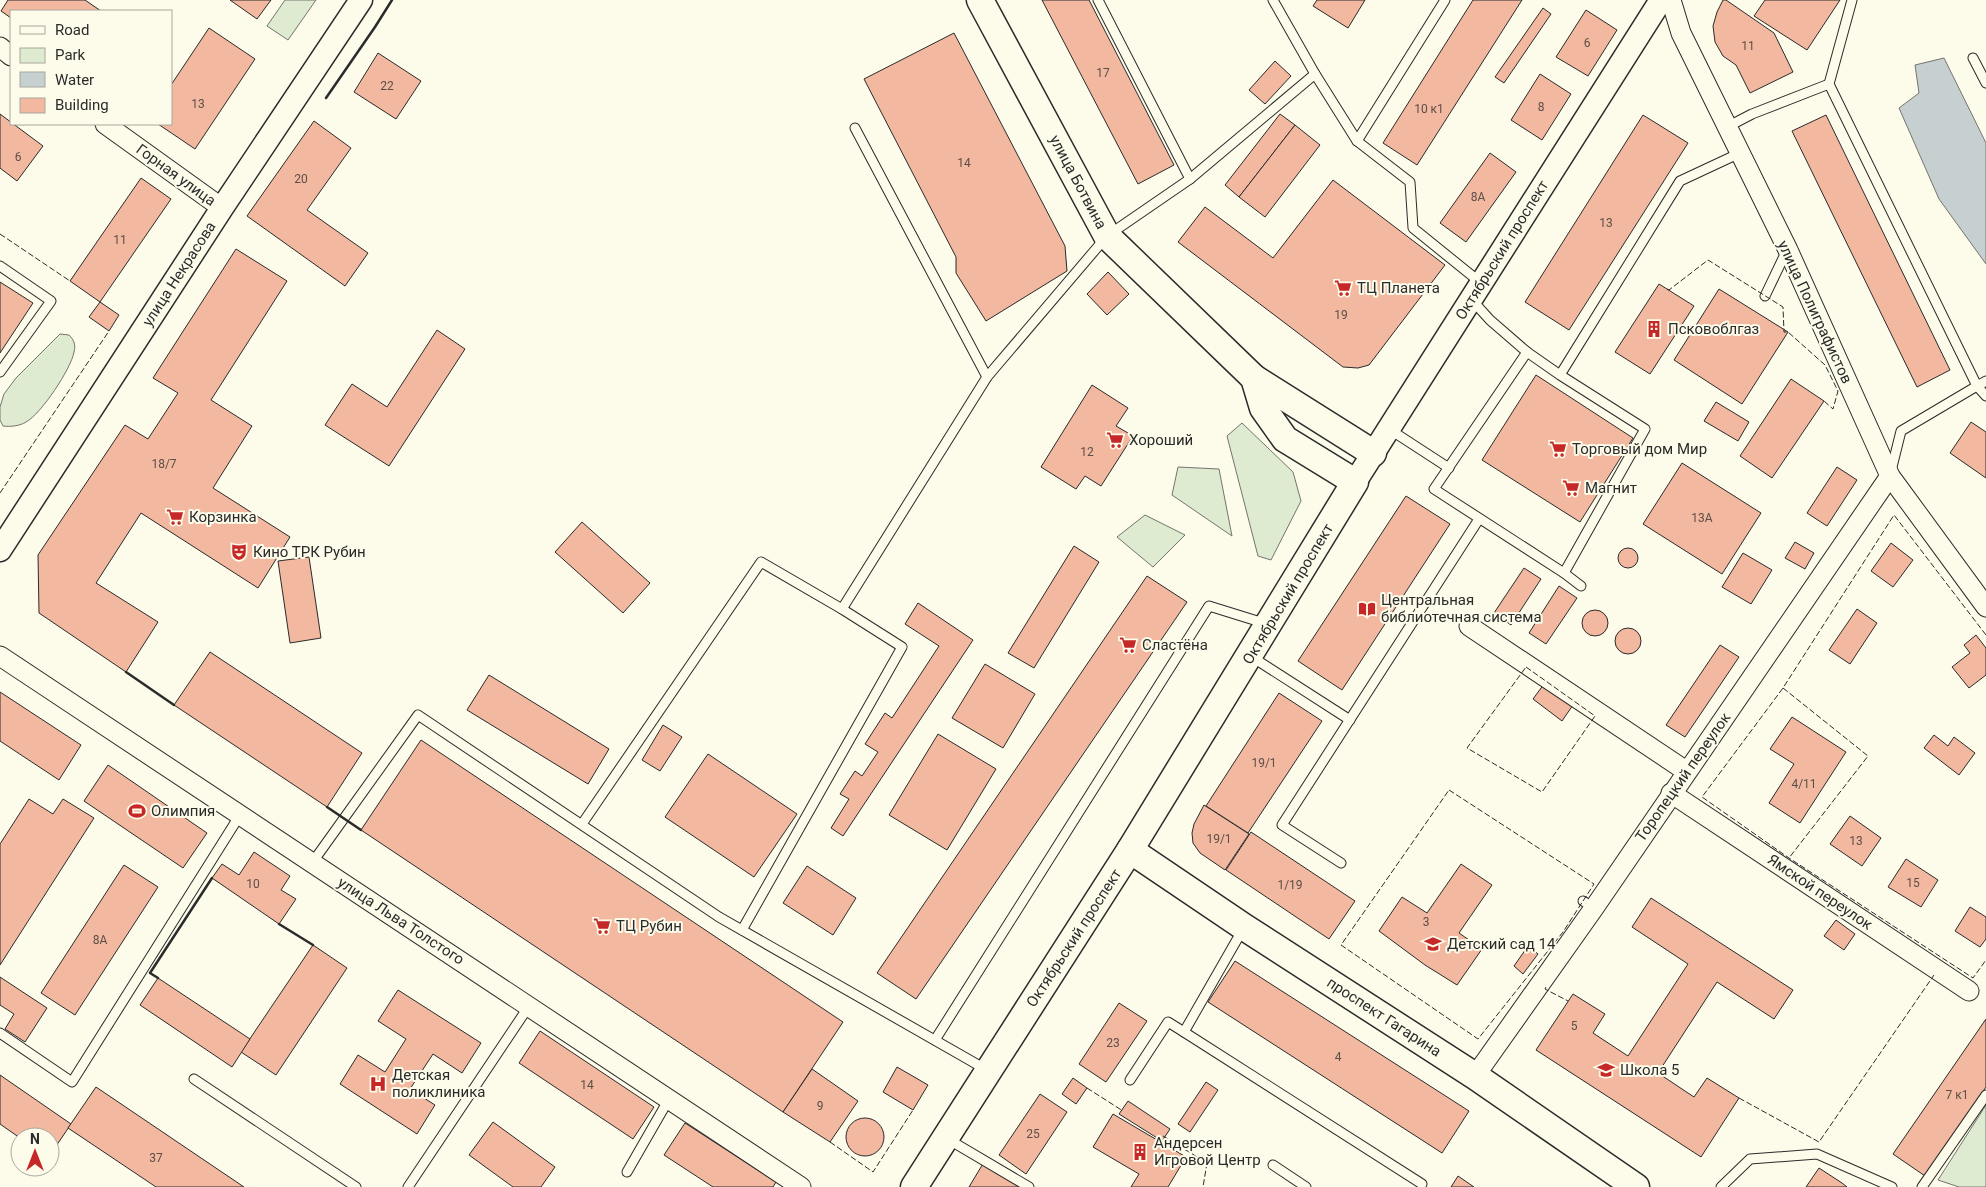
<svg xmlns="http://www.w3.org/2000/svg" width="1986" height="1187" font-family="Roboto,sans-serif">
<style>
.green{fill:#deebd1;stroke:#74746e}
.water{fill:#c7d0d0;stroke:#74746e}
.building{fill:#f2b8a0;stroke:#2b2b2b}
.lines{fill:none;stroke-linecap:round;stroke-linejoin:round}
.service-casing{stroke:#2b2b2b;stroke-width:11}
.minor-casing{stroke:#2b2b2b;stroke-width:21}
.tertiary-casing{stroke:#2b2b2b;stroke-width:25}
.secondary-casing{stroke:#2b2b2b;stroke-width:29}
.service{stroke:#fdfbea;stroke-width:9}
.minor{stroke:#fdfbea;stroke-width:19}
.tertiary{stroke:#fdfbea;stroke-width:22}
.secondary{stroke:#fdfbea;stroke-width:26}
.fence{stroke:#2b2b2b;stroke-width:1;stroke-dasharray:6 2.5;stroke-linecap:butt}
.wall{stroke:#2b2b2b;stroke-width:2.5}
.labels{text-anchor:middle;stroke-width:4;stroke-linejoin:round;paint-order:stroke}
.number-label{font-size:12px;fill:#5d4e48}
.street-label{font-size:15px;fill:#2b2b2b;stroke:#fdfbea}
.poi-label{font-size:15px;fill:#2b2b2b;stroke:#fdfbea;text-anchor:start}
</style>
<rect width="100%" height="100%" fill="#fdfbea"/>
<g class="green">
<polygon points="285,0 316,0 288,40 267,26"/>
<path d="M60 334 69 335C74 340 76 345 74 352 71 369 41 414 26 422 20 426 10 427 3 426L0 420V407L4 394 16 378Z"/>
<polygon points="1242,423 1293,472 1301,501 1271,560 1258,556 1227,436"/>
<polygon points="1178,467 1219,469 1232,536 1172,495"/>
<polygon points="1145,515 1185,535 1153,567 1117,537"/>
<polygon points="1986,1105 1986,1187 1959,1187 1938,1180"/>
</g>
<polygon class="water" points="1944,58 1986,143 1986,264 1939,199 1899,108 1919,93 1915,65"/>
<g class="building">
<polygon points="8,0 85,0 101,11 11,11 11,18 1,11"/>
<polygon points="230,0 271,0 257,19"/>
<polygon points="1042,0 1089,0 1174,165 1138,184"/>
<polygon points="1317,0 1365,0 1348,28 1313,6"/>
<polygon points="1473,0 1522,0 1417,165 1383,143"/>
<polygon points="1723,0 1726,0 1774,33 1793,72 1750,93 1736,65 1723,56 1715,42 1713,26 1717,12"/>
<polygon points="1765,0 1840,0 1807,50 1754,16"/>
<polygon points="1543,8 1551,14 1504,83 1495,77"/>
<polygon points="1586,10 1617,30 1588,76 1556,57"/>
<polygon points="209,28 255,59 195,149 158,124 171,124 171,85"/>
<polygon points="954,33 1065,246 1067,271 986,321 956,273 956,257 864,79"/>
<polygon points="378,53 421,81 396,119 354,92"/>
<polygon points="1275,61 1291,76 1265,104 1249,90"/>
<polygon points="1540,74 1571,94 1542,140 1511,120"/>
<polygon points="0,114 43,146 17,181 0,168"/>
<polygon points="1280,114 1295,125 1239,197 1225,185"/>
<polygon points="1643,115 1688,143 1569,330 1525,302"/>
<polygon points="1826,115 1950,370 1917,387 1792,131"/>
<polygon points="314,121 351,148 307,210 368,253 345,286 247,216"/>
<polygon points="1295,125 1320,145 1265,217 1239,197"/>
<polygon points="1490,153 1516,172 1466,242 1440,223"/>
<polygon points="141,178 171,199 100,302 70,281"/>
<polygon points="1333,180 1445,265 1369,365 1358,368 1343,367 1178,242 1205,207 1273,258"/>
<polygon points="236,249 287,281 211,400 252,426 213,488 290,537 258,588 141,513 96,583 158,622 126,672 39,613 38,555 125,425 148,439 178,393 153,378"/>
<polygon points="1108,272 1129,294 1107,315 1087,294"/>
<polygon points="0,282 33,303 0,353"/>
<polygon points="1659,284 1694,306 1650,374 1615,352"/>
<polygon points="1719,289 1788,332 1742,404 1674,360"/>
<polygon points="100,302 119,315 109,331 89,317"/>
<polygon points="437,330 465,349 389,466 325,425 352,384 387,407"/>
<polygon points="1536,375 1633,438 1580,522 1482,460"/>
<polygon points="1791,379 1824,401 1772,478 1740,456"/>
<polygon points="1092,385 1128,408 1116,426 1133,436 1101,486 1085,476 1076,489 1041,467"/>
<polygon points="1716,402 1749,422 1738,441 1704,421"/>
<polygon points="1971,422 1986,432 1986,478 1950,453"/>
<polygon points="1682,463 1761,513 1722,574 1643,524"/>
<polygon points="1837,467 1857,480 1827,526 1807,513"/>
<polygon points="1406,496 1450,524 1342,690 1298,661"/>
<polygon points="582,522 650,583 623,613 555,552"/>
<polygon points="1795,542 1814,553 1805,569 1785,558"/>
<polygon points="1891,543 1913,560 1893,587 1871,571"/>
<polygon points="1074,546 1099,562 1034,668 1008,653"/>
<circle cx="1628" cy="558" r="10"/>
<polygon points="1743,553 1772,570 1751,604 1722,587"/>
<polygon points="309,557 321,638 290,643 278,561"/>
<polygon points="1524,568 1541,579 1511,625 1494,613"/>
<polygon points="1147,576 1187,602 916,999 877,973"/>
<polygon points="1559,586 1577,598 1546,644 1529,633"/>
<polygon points="918,603 973,640 843,836 831,828 849,799 840,794 855,771 862,776 878,752 865,744 885,713 892,718 939,646 905,624"/>
<polygon points="1857,609 1877,623 1850,664 1829,650"/>
<circle cx="1595" cy="623" r="13"/>
<circle cx="1628" cy="641" r="13"/>
<polygon points="1976,635 1986,648 1986,675 1969,688 1952,667 1970,653 1964,645"/>
<polygon points="1720,645 1739,657 1685,737 1666,725"/>
<polygon points="210,652 362,753 327,807 174,705"/>
<polygon points="985,664 1035,694 1003,748 952,718"/>
<polygon points="489,675 609,749 588,784 467,710"/>
<polygon points="1544,684 1573,705 1562,721 1533,699"/>
<polygon points="0,692 81,745 59,780 0,741"/>
<polygon points="1279,693 1322,721 1248,833 1206,806"/>
<polygon points="1792,717 1846,752 1800,823 1769,803 1794,764 1770,749"/>
<polygon points="663,725 682,737 660,771 642,760"/>
<polygon points="938,734 996,769 947,850 889,815"/>
<polygon points="1934,735 1948,746 1954,737 1975,753 1959,775 1924,748"/>
<polygon points="421,740 843,1022 783,1112 361,830"/>
<polygon points="708,754 797,814 754,877 665,817"/>
<polygon points="108,765 207,833 183,868 84,801"/>
<polygon points="29,799 53,814 63,799 94,818 0,965 0,844"/>
<polygon points="1204,805 1249,834 1225,870 1200,853 1193,843 1192,833 1194,824"/>
<polygon points="1850,816 1881,838 1862,866 1830,844"/>
<polygon points="1251,832 1355,901 1329,939 1226,870"/>
<polygon points="254,852 290,876 281,890 296,899 279,924 212,878 222,864 239,875"/>
<polygon points="1906,859 1938,880 1921,907 1888,887"/>
<polygon points="1461,864 1492,885 1459,933 1482,949 1457,985 1425,965 1379,931 1402,897 1427,913"/>
<polygon points="124,865 158,887 75,1015 41,993"/>
<polygon points="807,866 856,898 833,935 783,903"/>
<polygon points="1651,898 1793,990 1774,1019 1717,982 1658,1073 1694,1097 1707,1078 1739,1098 1701,1157 1536,1050 1573,994 1605,1014 1593,1033 1628,1056 1688,964 1632,927"/>
<polygon points="1970,907 1986,917 1986,939 1980,947 1955,931"/>
<polygon points="1836,920 1855,934 1844,950 1824,936"/>
<polygon points="313,945 347,968 276,1075 241,1052"/>
<polygon points="1528,946 1538,954 1523,974 1514,966"/>
<polygon points="1235,961 1469,1111 1442,1153 1208,1002"/>
<polygon points="0,977 47,1008 25,1042 5,1029 14,1014 0,1005"/>
<polygon points="158,978 250,1039 232,1067 140,1005"/>
<polygon points="398,990 481,1043 462,1073 433,1054 410,1089 435,1105 417,1134 340,1084 358,1055 385,1072 406,1039 378,1021"/>
<polygon points="1119,1003 1147,1021 1106,1082 1079,1064"/>
<polygon points="1986,1019 1986,1087 1925,1176 1893,1154"/>
<polygon points="540,1031 654,1107 633,1139 519,1063"/>
<polygon points="897,1067 928,1085 913,1110 883,1092"/>
<polygon points="812,1069 858,1101 830,1142 783,1112"/>
<polygon points="0,1075 71,1124 50,1155 50,1137 20,1138 0,1124"/>
<polygon points="1073,1078 1087,1088 1076,1104 1062,1094"/>
<polygon points="1206,1082 1218,1090 1190,1132 1178,1124"/>
<polygon points="96,1087 244,1187 156,1187 68,1128"/>
<polygon points="1040,1094 1067,1112 1026,1174 999,1155"/>
<polygon points="1128,1101 1170,1129 1162,1141 1119,1114"/>
<polygon points="1113,1114 1186,1157 1168,1187 1131,1187 1139,1174 1093,1147"/>
<circle cx="865" cy="1137" r="19"/>
<polygon points="493,1122 555,1167 541,1187 513,1187 469,1155"/>
<polygon points="685,1123 776,1182 773,1187 713,1187 664,1155"/>
<polygon points="984,1162 1024,1187 969,1187"/>
<polygon points="1819,1168 1842,1183 1847,1187 1806,1187"/>
<polygon points="1458,1176 1474,1187 1451,1187"/>
</g>
<g class="lines">
<g class="service-casing">
<g id="service">
<polyline points="1098,0 1190,179"/>
<polyline points="1273,0 1315,74 1357,141 1410,182 1413,228 1481,283"/>
<polyline points="1852,0 1829,84 1977,386 1986,381"/>
<polyline points="1973,58 1986,83"/>
<polyline points="1727,127 1752,114 1829,84"/>
<polyline points="855,128 987,377"/>
<polyline points="1357,141 1445,0"/>
<polyline points="0,266 51,301 0,372"/>
<polyline points="1765,296 1787,250"/>
<polyline points="1471,299 1490,320 1527,352"/>
<polyline points="1560,375 1527,352 1434,489 1564,573 1645,429 1560,375 1680,181 1740,153"/>
<polyline points="1389,429 1449,468"/>
<polyline points="1891,471 1901,431 1977,386 1986,396"/>
<polyline points="1564,573 1581,586"/>
<polyline points="1252,657 1350,720"/>
<polyline points="582,824 761,562 842,609 987,377 1107,236 1190,179 1315,74"/>
<polyline points="312,863 418,715 719,917 987,1070"/>
<polyline points="1341,863 1282,825 1479,519"/>
<polyline points="1583,901 1594,908"/>
<polyline points="742,930 902,647 842,609"/>
<polyline points="1184,1032 1422,1184"/>
<polyline points="0,1033 72,1082 240,815"/>
<polyline points="935,1040 1209,606 1267,624"/>
<polyline points="194,1079 356,1187"/>
<polyline points="1130,1080 1168,1022 1184,1032 1243,929"/>
<polyline points="946,1138 1029,1187"/>
<polyline points="1273,1165 1306,1187"/>
<polyline points="627,1172 669,1099"/>
<polyline points="408,1187 529,1006"/>
<polyline points="1721,1187 1750,1159 1817,1154 1892,1187"/>
<polyline points="1922,1187 1986,1095"/>
</g>
</g>
<g class="minor-casing">
<g id="minor">
<polyline points="1671,0 1681,33 1788,250 1890,476 1986,607"/>
<polyline points="0,47 11,56"/>
<polyline points="105,124 222,208"/>
<polyline points="1469,626 1686,771"/>
<polyline points="0,656 801,1187"/>
<polyline points="1671,793 1969,991"/>
<polyline points="1475,1076 1594,908 1890,476"/>
</g>
</g>
<g class="tertiary-casing">
<g id="tertiary">
<polyline points="1355,482 1661,0"/>
<polyline points="0,550 222,208 361,0"/>
</g>
</g>
<g class="secondary-casing">
<g id="secondary">
<polyline points="980,0 1107,236 1254,378 1373,453"/>
<polyline points="1130,850 1244,927 1475,1076 1636,1187"/>
<polyline points="914,1187 1130,850 1355,482 1285,439 1263,408 1254,378"/>
</g>
</g>
<use href="#service" class="service"/>
<use href="#minor" class="minor"/>
<use href="#tertiary" class="tertiary"/>
<use href="#secondary" class="secondary"/>
<g class="fence">
<polyline points="0,234 70,281"/>
<polyline points="1667,289 1669,290 1708,260 1783,307 1784,332 1788,332 1825,365 1838,391 1833,409 1824,401"/>
<polyline points="0,493 109,331"/>
<polyline points="1986,635 1894,515 1783,688 1702,797 1789,858 1973,978 1986,960"/>
<polygon points="1526,667 1595,716 1542,792 1467,748"/>
<polyline points="1783,688 1868,756 1789,858"/>
<polygon points="1449,790 1594,884 1563,932 1478,1039 1341,945"/>
<polyline points="1546,987 1545,989 1568,1001"/>
<polyline points="1087,1088 1123,1111"/>
<polyline points="1739,1098 1819,1142 1934,975"/>
<polyline points="1163,1136 1207,1163 1203,1187"/>
<polyline points="830,1142 873,1172 913,1110"/>
</g>
<g class="wall">
<polyline points="326,98 375,27 392,0"/>
<polyline points="126,672 174,705"/>
<polyline points="327,807 361,830"/>
<polyline points="279,924 313,945"/>
<polyline points="158,978 150,973 212,878"/>
</g>
</g>
<defs>
<g id="supermarket-bare" transform="scale(1.35)"><path d="M-6-5.5h2.5l.6 2H6L4.5 2H-2.5L-4.4-4H-6ZM-1.5 3.2a1.3 1.3 0 1 0 .1 0ZM3 3.2a1.3 1.3 0 1 0 .1 0Z" fill="#c62828" stroke="#fdfbea" stroke-width="2.5" paint-order="stroke"/></g>
<g id="building-bare" transform="scale(1.35)"><path d="M-4-6H4V6H1V3H-1V6H-4ZM-2.5-4.3h1.7v1.8h-1.7ZM.8-4.3h1.7v1.8H.8ZM-2.5-1h1.7V.8h-1.7ZM.8-1h1.7V.8H.8Z" fill="#c62828" stroke="#fdfbea" stroke-width="2.5" paint-order="stroke"/></g>
<g id="theatre-bare" transform="scale(1.35)"><path d="M-5-5.5Q0-4 5-5.5V0Q5 5 0 6Q-5 5-5 0ZM-3.3-2.5H-1v1.5H-3.3ZM1-2.5H3.3v1.5H1ZM-2.8 1Q0 5.5 2.8 1Z" fill="#c62828" stroke="#fdfbea" stroke-width="2.5" paint-order="stroke"/></g>
<g id="library-bare" transform="scale(1.35)"><path d="M-6-4Q-3-5.5-.7-3.5V5Q-3 3-6 4ZM6-4Q3-5.5 .7-3.5V5Q3 3 6 4Z" fill="#c62828" stroke="#fdfbea" stroke-width="2.5" paint-order="stroke"/></g>
<g id="stadium-bare" transform="scale(1.35)"><path d="M0-5a6.5 5 0 1 0 0 10a6.5 5 0 1 0 0-10ZM-3.5-1.8h7v3.6h-7Z" fill="#c62828" stroke="#fdfbea" stroke-width="2.5" paint-order="stroke"/></g>
<g id="school-bare" transform="scale(1.35)"><path d="M0-5L7-2L0 1L-7-2ZM-4 1L0 2.5L4 1V4Q0 6-4 4Z" fill="#c62828" stroke="#fdfbea" stroke-width="2.5" paint-order="stroke"/></g>
<g id="hospital-bare" transform="scale(1.35)"><path d="M-5-5h3v3.5h4V-5h3V5h-3V1.5h-4V5h-3Z" fill="#c62828" stroke="#fdfbea" stroke-width="2.5" paint-order="stroke"/></g>
</defs>
<g fill-rule="evenodd">
<use href="#supermarket-bare" x="1343" y="288"/>
<use href="#building-bare" x="1654" y="329"/>
<use href="#supermarket-bare" x="1115" y="440"/>
<use href="#supermarket-bare" x="1558" y="449"/>
<use href="#supermarket-bare" x="1571" y="488"/>
<use href="#supermarket-bare" x="175" y="517"/>
<use href="#theatre-bare" x="239" y="552"/>
<use href="#library-bare" x="1367" y="609"/>
<use href="#supermarket-bare" x="1128" y="645"/>
<use href="#stadium-bare" x="137" y="811"/>
<use href="#supermarket-bare" x="602" y="926"/>
<use href="#school-bare" x="1433" y="944"/>
<use href="#school-bare" x="1606" y="1070"/>
<use href="#hospital-bare" x="378" y="1084"/>
<use href="#building-bare" x="1140" y="1152"/>
</g>
<g class="labels">
<g class="number-label">
<text x="1587" y="47">6</text>
<text x="1748" y="50">11</text>
<text x="1103" y="77">17</text>
<text x="387" y="90">22</text>
<text x="198" y="108">13</text>
<text x="1541" y="111">8</text>
<text x="1429" y="113">10 к1</text>
<text x="18" y="161">6</text>
<text x="964" y="167">14</text>
<text x="301" y="183">20</text>
<text x="1478" y="201">8А</text>
<text x="1606" y="227">13</text>
<text x="120" y="244">11</text>
<text x="1341" y="319">19</text>
<text x="1087" y="456">12</text>
<text x="164" y="468">18/7</text>
<text x="1702" y="522">13А</text>
<text x="1264" y="767">19/1</text>
<text x="1804" y="788">4/11</text>
<text x="1219" y="843">19/1</text>
<text x="1856" y="845">13</text>
<text x="1913" y="887">15</text>
<text x="253" y="888">10</text>
<text x="1290" y="889">1/19</text>
<text x="1426" y="926">3</text>
<text x="100" y="944">8А</text>
<text x="1574" y="1030">5</text>
<text x="1113" y="1047">23</text>
<text x="1338" y="1061">4</text>
<text x="587" y="1089">14</text>
<text x="1957" y="1099">7 к1</text>
<text x="820" y="1110">9</text>
<text x="1033" y="1138">25</text>
<text x="156" y="1162">37</text>
</g>
<g class="street-label">
<text transform="translate(176 175) rotate(36)" y="5">Горная улица</text>
<text transform="translate(1078 182) rotate(62)" y="5">улица Ботвина</text>
<text transform="translate(1502 250) rotate(-58)" y="5">Октябрьский проспект</text>
<text transform="translate(179 274) rotate(-57)" y="5">улица Некрасова</text>
<text transform="translate(1815 312) rotate(65)" y="5">улица Полиграфистов</text>
<text transform="translate(1288 594) rotate(-59)" y="5">Октябрьский проспект</text>
<text transform="translate(1683 777) rotate(-55)" y="5">Торопецкий переулок</text>
<text transform="translate(1820 892) rotate(34)" y="5">Ямской переулок</text>
<text transform="translate(401 921) rotate(33)" y="5">улица Льва Толстого</text>
<text transform="translate(1074 938) rotate(-57)" y="5">Октябрьский проспект</text>
<text transform="translate(1384 1017) rotate(33)" y="5">проспект Гагарина</text>
</g>
<g class="poi-label">
<text x="1357" y="293">ТЦ Планета</text>
<text x="1668" y="334">Псковоблгаз</text>
<text x="1129" y="445">Хороший</text>
<text x="1572" y="454">Торговый дом Мир</text>
<text x="1585" y="493">Магнит</text>
<text x="189" y="522">Корзинка</text>
<text x="253" y="557">Кино ТРК Рубин</text>
<text x="1381" y="605">Центральная<tspan x="1381" dy="17">библиотечная система</tspan></text>
<text x="1142" y="650">Сластёна</text>
<text x="151" y="816">Олимпия</text>
<text x="616" y="931">ТЦ Рубин</text>
<text x="1447" y="949">Детский сад 14</text>
<text x="1620" y="1075">Школа 5</text>
<text x="392" y="1080">Детская<tspan x="392" dy="17">поликлиника</tspan></text>
<text x="1154" y="1148">Андерсен<tspan x="1154" dy="17">Игровой Центр</tspan></text>
</g>
</g>
<rect x="10" y="10" width="162" height="115" fill="#fdfbea" stroke="#a9a89e"/>
<rect x="20" y="26" width="25" height="8" fill="#fdfbea" stroke="#a9a89e"/>
<text x="55" y="35" font-size="15" fill="#2b2b2b">Road</text>
<rect x="20" y="48" width="25" height="15" fill="#deebd1" stroke="#a9a89e"/>
<text x="55" y="60" font-size="15" fill="#2b2b2b">Park</text>
<rect x="20" y="72" width="25" height="15" fill="#c7d0d0" stroke="#a9a89e"/>
<text x="55" y="85" font-size="15" fill="#2b2b2b">Water</text>
<rect x="20" y="98" width="25" height="15" fill="#f2b8a0" stroke="#a9a89e"/>
<text x="55" y="110" font-size="15" fill="#2b2b2b">Building</text>
<g transform="translate(35 1152)"><circle r="24" fill="#fdfbea" stroke="#a9a89e"/>
<path d="M0-4L9 19L0 12L-9 19Z" fill="#c62828"/>
<text y="-8" font-size="14" font-weight="bold" text-anchor="middle" fill="#2b2b2b">N</text>
</g>
</svg>
